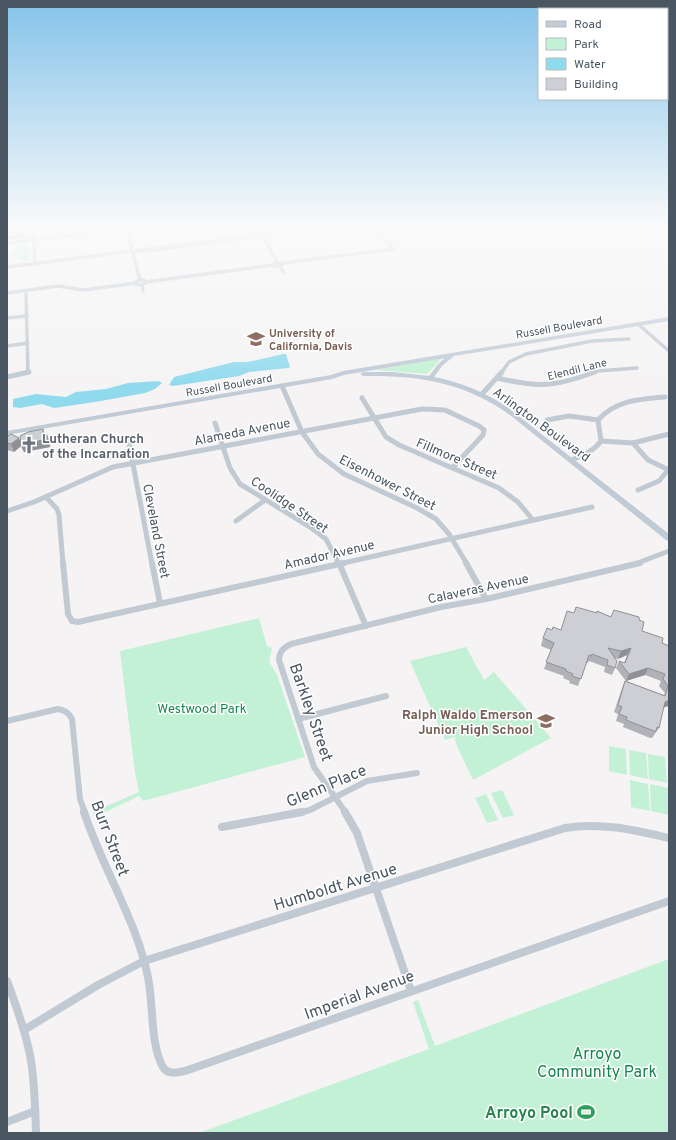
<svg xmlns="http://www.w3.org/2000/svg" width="676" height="1140" font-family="Overpass,sans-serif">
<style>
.green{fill:#c3f1d5}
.water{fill:#90daee}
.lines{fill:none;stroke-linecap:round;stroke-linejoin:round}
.street-far3{stroke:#c1cad2;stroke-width:3.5}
.street-far2{stroke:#c1cad2;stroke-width:5}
.street-far1{stroke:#c1cad2;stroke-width:6}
.street{stroke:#c1cad2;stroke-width:8}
.secondary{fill:#c1cbd6;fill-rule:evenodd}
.wall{fill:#b0b2b7}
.shaded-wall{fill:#909195}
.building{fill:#cdcfd5;stroke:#909195}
.labels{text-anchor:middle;stroke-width:3;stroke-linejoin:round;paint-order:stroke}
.far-street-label{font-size:11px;fill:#4a5661;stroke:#fff}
.far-education-label{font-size:11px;font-weight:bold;fill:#785e54;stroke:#fff;text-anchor:start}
.street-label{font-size:13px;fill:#4a5661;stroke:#fff}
.worship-label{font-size:13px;font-weight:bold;fill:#5b616d;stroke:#fff;text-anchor:start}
.park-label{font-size:13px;fill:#17864f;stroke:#fff}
.education-label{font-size:13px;font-weight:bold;fill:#785e54;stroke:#fff;text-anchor:end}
.near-street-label{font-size:16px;fill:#4a5661;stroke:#fff}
.near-park-label{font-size:16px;fill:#17864f;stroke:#fff}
.near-leisure-label{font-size:16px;font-weight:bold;fill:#27864d;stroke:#fff;text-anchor:end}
</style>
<rect width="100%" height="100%" fill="#f5f3f3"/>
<g class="green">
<polygon points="28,244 29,261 23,261 11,255 11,252 17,247"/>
<polygon points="442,358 427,374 376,370"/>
<polygon points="259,618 267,646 272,648 269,662 277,675 305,757 143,801 139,796 95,817 93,812 139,792 135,773 120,651"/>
<polygon points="466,647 484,680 494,672 551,738 473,780 456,744 455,737 445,740 410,661"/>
<polygon points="609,746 626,749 627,775 609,771"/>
<polygon points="629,750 646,753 648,779 630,775"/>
<polygon points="648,754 665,757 667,783 649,779"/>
<polygon points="630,780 648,784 650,811 631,807"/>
<polygon points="650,784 668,788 669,815 651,811"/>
<polygon points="502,790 514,815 503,818 491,793"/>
<polygon points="486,794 498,820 487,823 475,798"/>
<polygon points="669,959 669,1133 199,1133 429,1049 413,1002 418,1000 435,1046"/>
</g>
<g class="water">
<polygon points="283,354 286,354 290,367 288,368 249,372 239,376 173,386 169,385 174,377 234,362 248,362"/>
<polygon points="159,381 162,383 155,389 145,393 95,402 54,408 42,404 20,408 13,407 13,399 36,394 66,397 76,392 106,389 128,383"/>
</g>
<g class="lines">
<g class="street-far3">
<polyline points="33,227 35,264"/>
<polyline points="126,227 140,280"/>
<polyline points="375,227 393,249"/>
<polyline points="269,234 329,227"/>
<polyline points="264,238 277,262"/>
<polyline points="7,243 144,227"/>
<polygon points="276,262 283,264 276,266 273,265"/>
<polyline points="283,263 393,249"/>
<polyline points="280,266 283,272"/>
<polyline points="7,267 250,236 260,233 267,233 269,235 264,238 255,237 147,251 133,251"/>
<polygon points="140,280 144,280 146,282 142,285 136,284 136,282"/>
<polyline points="146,282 273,265"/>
<polyline points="142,285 143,291"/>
<polyline points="7,293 58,286 84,290 136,283"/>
<polyline points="26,294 28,373"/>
<polyline points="7,318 27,316"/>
<polyline points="638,324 669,351"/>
<polyline points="7,346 28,343"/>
<polyline points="501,373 509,362 526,354 592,341 629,339"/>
<polyline points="592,373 597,371 637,368"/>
</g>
<g class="street-far2">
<polyline points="7,377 29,372"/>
<path d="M497 378C540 388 554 387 595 372"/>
<polyline points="282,386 302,432 318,454 344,474 417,508 436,519 449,534 467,564"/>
<polyline points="482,394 502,372"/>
<polyline points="362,398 386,437 399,445 499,488 518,502 533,520"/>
<polyline points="547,420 569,416 598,420"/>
<polyline points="215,423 230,468 240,484 310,527 326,539 339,564"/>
<polyline points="128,438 152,564"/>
<polyline points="601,441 633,443 669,434"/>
<polyline points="633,443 648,460 669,470"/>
<path d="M572 460C583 455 594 451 601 441L598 420C616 400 640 399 665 397"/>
<polyline points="638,490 659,481 668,470"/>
<polyline points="46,497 57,509 59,515 63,564"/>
<polyline points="7,511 34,502 113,467 422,409 445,410 479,426 484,430 483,435 453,467"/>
<polyline points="236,521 265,500"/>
<polyline points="339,564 592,507"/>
<polyline points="635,564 669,551"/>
</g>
<g class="street-far1">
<polyline points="63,563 68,614 72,621 78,622 344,563"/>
<polyline points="152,563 160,603"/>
<polyline points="339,563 366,626"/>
<polyline points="466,563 486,599"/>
<polyline points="298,719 386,696"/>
<path d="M7 721 58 709C65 710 69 713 72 719L80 799 85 813"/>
<polyline points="299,813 310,810 367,781 417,773"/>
<path d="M346 813 314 767 279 660C279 652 284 647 291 644L441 607 486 599 640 563"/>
</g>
<g class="street">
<path d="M84 812C102 868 140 926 149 983 153 1007 151 1047 163 1067 168 1076 180 1072 188 1070L669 901"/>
<polyline points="345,812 357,833 411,991"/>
<polyline points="222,827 302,812"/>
<path d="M7 981C16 1005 25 1030 30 1055 35 1081 35 1107 36 1133"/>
<path d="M24 1030 98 985 144 961 565 828C601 822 634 830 669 838"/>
<polyline points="7,1122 35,1111"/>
</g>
<path class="secondary" d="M669 317V321L454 356 442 366 434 377C460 382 485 392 507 407L669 534V541L666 540 510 415C465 382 417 375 363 376L360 374 363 372H393L429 376 438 364 445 358 344 375 332 379 7 435V431L331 375 343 371Z"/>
</g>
<g class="wall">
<polygon points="45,435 50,442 50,447 24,452 21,446 14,452 7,450 7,437 21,441"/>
<polygon points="574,613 639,620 642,631 662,643 669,646 669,707 668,706 663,708 659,728 652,738 650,738 623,727 624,724 616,721 618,714 614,712 622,688 625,681 664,695 665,693 659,686 661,681 645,675 626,681 616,668 619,661 624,663 627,655 618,659 615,658 615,668 612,675 604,672 605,667 589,661 588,663 586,662 578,686 569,683 570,681 563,678 564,676 544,669 551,650 541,646 543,638 552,630 561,630"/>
</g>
<g class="shaded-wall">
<polygon points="24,229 25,238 7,240 7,237"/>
<polygon points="43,429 45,436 47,435 50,442 50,447 24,452 21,446 14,452 11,444 19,438 22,445 43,436"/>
<polygon points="631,648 627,655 618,659 621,651"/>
<polygon points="648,668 645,675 626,681 629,674"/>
<polygon points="669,700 669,704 668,706 661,708 665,702"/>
</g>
<g class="building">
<polygon points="24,229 24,234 7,237 7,233"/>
<polygon points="43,429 43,436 47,435 47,439 21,445 20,436 28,432"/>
<polygon points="11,434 19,438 11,444 7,443 7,437"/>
<polygon points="576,607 597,613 597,611 611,617 614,610 639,617 639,620 644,622 642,631 663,638 662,643 669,646 669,700 665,702 659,728 657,727 656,731 654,731 626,720 627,717 619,714 622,707 618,705 625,681 665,696 668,686 663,679 665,674 648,668 629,674 619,661 625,663 631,648 621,651 608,648 617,661 615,668 607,665 608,660 592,654 591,656 589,655 581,679 572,676 573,674 566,671 566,669 546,662 554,643 543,638 547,628 552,630 553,627 561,630 567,611 574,613"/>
</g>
<linearGradient id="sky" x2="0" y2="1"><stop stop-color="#85c3ea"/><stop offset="0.59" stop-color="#fafafa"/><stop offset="1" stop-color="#fafafa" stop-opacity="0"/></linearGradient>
<rect width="676" height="386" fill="url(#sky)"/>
<defs>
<g id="university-bare" transform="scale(1.38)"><path d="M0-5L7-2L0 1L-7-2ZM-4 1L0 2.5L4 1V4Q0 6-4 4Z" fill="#8d6e63" stroke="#fff" stroke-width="2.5" paint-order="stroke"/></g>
<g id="church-bare" transform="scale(1.38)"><path d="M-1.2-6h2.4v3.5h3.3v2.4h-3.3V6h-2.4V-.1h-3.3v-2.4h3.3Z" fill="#6b7280" stroke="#fff" stroke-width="2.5" paint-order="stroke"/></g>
<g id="school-bare" transform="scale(1.38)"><path d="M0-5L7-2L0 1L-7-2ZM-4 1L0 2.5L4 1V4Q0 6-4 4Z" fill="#8d6e63" stroke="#fff" stroke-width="2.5" paint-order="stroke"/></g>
<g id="stadium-bare" transform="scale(1.38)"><path d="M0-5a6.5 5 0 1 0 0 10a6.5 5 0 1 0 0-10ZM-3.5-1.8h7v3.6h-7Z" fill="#2e9e5b" stroke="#fff" stroke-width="2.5" paint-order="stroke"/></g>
</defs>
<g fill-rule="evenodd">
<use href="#university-bare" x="256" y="339"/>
<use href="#church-bare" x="29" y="445"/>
<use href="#school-bare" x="546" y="721"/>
<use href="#stadium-bare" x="586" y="1112"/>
</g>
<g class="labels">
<g class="far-street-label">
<text transform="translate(559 327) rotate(-10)" y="4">Russell Boulevard</text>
<text transform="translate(577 369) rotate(-14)" y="4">Elendil Lane</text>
<text transform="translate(229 385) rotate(-10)" y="4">Russell Boulevard</text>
</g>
<g class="far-education-label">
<text x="269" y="337">University of<tspan x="269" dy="13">California, Davis</tspan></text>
</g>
<g class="street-label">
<text transform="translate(542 424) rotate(36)" y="5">Arlington Boulevard</text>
<text transform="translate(242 431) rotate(-11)" y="5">Alameda Avenue</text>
<text transform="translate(457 458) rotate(23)" y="5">Fillmore Street</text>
<text transform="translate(388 482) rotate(27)" y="5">Eisenhower Street</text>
<text transform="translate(290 504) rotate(34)" y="5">Coolidge Street</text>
<text transform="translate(157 531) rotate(79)" y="5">Cleveland Street</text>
<text transform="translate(329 554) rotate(-13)" y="5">Amador Avenue</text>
<text transform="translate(478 588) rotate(-12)" y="5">Calaveras Avenue</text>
</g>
<g class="worship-label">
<text x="42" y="443">Lutheran Church<tspan x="42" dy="15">of the Incarnation</tspan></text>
</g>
<g class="park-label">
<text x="202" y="713">Westwood Park</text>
</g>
<g class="education-label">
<text x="533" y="719">Ralph Waldo Emerson<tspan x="533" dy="15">Junior High School</tspan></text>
</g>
<g class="near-street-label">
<text transform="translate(312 712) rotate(71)" y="6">Barkley Street</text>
<text transform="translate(326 785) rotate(-23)" y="6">Glenn Place</text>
<text transform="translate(111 838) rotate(69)" y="6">Burr Street</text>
<text transform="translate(335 886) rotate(-17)" y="6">Humboldt Avenue</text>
<text transform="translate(359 994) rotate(-20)" y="6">Imperial Avenue</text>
</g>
<g class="near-park-label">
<text x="597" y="1059">Arroyo<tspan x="597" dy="18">Community Park</tspan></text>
</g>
<g class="near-leisure-label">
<text x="573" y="1118">Arroyo Pool</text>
</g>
</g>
<rect width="676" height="1140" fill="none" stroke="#4a5661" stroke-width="16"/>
<rect x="538" y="8" width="130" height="92" fill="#ffffff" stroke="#b7bbc0"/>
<rect x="546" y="21" width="20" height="6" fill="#c1cbd6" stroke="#b7bbc0"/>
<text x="574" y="28" font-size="12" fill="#4a5661">Road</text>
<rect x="546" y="38" width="20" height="12" fill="#c3f1d5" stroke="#b7bbc0"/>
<text x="574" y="48" font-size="12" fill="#4a5661">Park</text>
<rect x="546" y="58" width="20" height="12" fill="#90daee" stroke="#b7bbc0"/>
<text x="574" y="68" font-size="12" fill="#4a5661">Water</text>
<rect x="546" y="78" width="20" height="12" fill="#cdcfd5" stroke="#b7bbc0"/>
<text x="574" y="88" font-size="12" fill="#4a5661">Building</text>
</svg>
